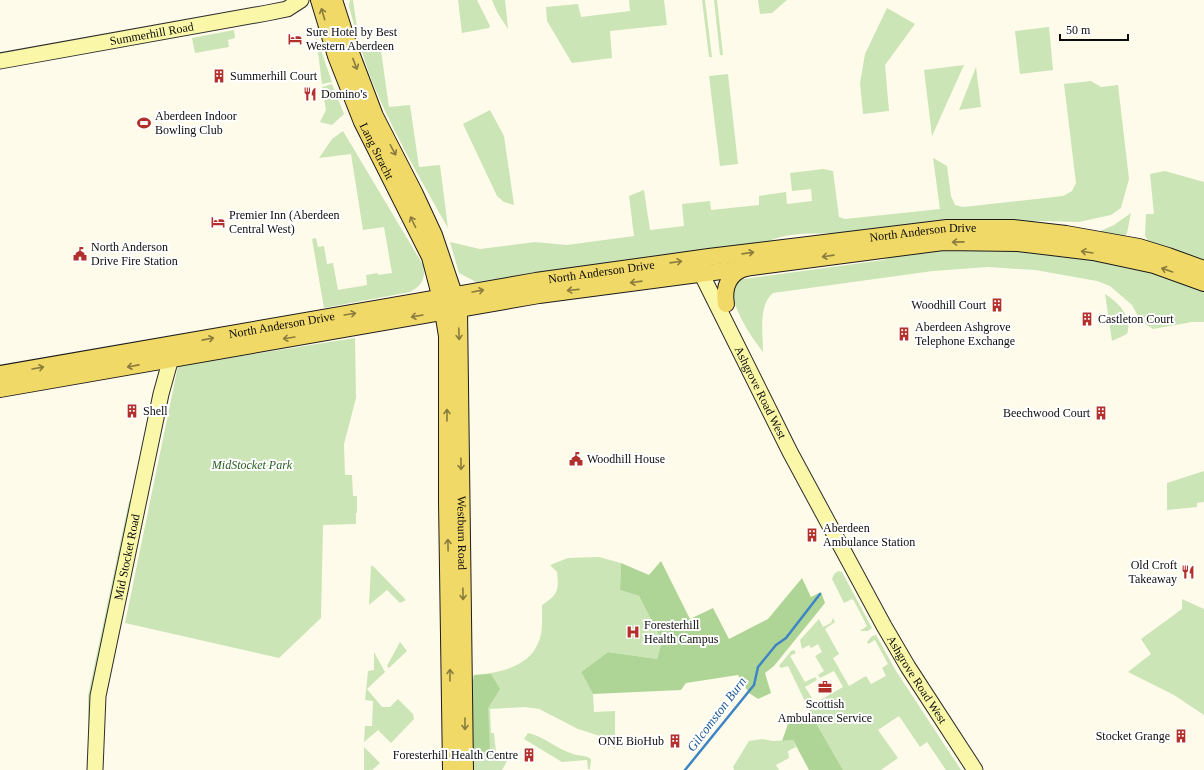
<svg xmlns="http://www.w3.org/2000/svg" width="1204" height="770" font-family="Georgia,serif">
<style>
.green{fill:#cbe5b6}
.forest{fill:#aed596}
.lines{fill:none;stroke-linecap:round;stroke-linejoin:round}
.stream{stroke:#3d85c5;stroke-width:2.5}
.secondary-casing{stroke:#2d2d2d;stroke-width:17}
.primary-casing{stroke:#1c1c1c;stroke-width:18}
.secondary{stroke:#faf7a8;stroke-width:15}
.primary{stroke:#f1d967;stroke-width:16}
.oneway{stroke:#8a7c3e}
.labels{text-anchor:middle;stroke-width:4;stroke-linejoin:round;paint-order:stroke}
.poi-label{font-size:12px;fill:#0b0b0b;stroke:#fff;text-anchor:start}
.street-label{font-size:12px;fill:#0b0b0b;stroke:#fff}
.park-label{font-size:12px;font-style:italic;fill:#285e20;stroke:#fff}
.water-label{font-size:13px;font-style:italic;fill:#1c5894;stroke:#fff}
</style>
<rect width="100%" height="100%" fill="#fefbea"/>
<g class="green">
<path d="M350 0H353L360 47 380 44 389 107 410 105 419 167 440 165 448 228C423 184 397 139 377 93 365 65 357 36 349 6Z"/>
<polygon points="458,0 477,0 490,26 489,28 462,33"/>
<polygon points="492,0 505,0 508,29 497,12"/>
<polygon points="629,0 664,0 667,25 610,31 612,58 572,63 547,21 546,7 578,4 581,17 630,11"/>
<polygon points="702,0 705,0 712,57 709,57"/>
<polygon points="714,0 717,0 723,55 720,55"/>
<polygon points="758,0 787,0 772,13 760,14"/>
<polygon points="887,8 915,24 885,65 889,111 863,114 860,83 865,54"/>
<polygon points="1049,27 1053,70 1020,74 1015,31"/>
<polygon points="234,30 235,38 228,40 229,47 195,53 192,38"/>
<polygon points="316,36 332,82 322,84"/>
<polygon points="964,65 932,136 924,70"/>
<polygon points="976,67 981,107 959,110"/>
<polygon points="728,74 738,164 720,166 709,76"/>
<path d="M1091 81 1101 87 1118 85 1129 179 1121 208 1111 215 1079 222 1040 221 834 236 833 233C810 234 790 232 769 241L476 282 459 273 450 242 480 249 535 242 567 245 634 236 629 196 644 190 650 230 684 226 682 204 710 201 711 210 759 205V196L786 192 787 204 812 201 811 189 792 191 790 173 823 169 833 171 839 217 845 219 940 209 933 158 947 166 951 196 955 205 963 207 1063 196 1072 191 1076 183 1064 84Z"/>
<polygon points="332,84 344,114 332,125 320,122 326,110 322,87"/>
<polygon points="490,110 504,136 514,205 504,202 497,196 463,124"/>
<path d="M343 131 423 265C426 278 422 286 410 292L324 308 312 239 316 238 318 247 324 246 327 264 333 263 338 290 367 285 366 275 378 273V275L392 273 384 227 363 230 351 154 319 158 332 139Z"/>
<polygon points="1165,171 1204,182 1204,263 1152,246 1145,236 1146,214 1154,214 1150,174"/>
<polygon points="1131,213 1127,233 1124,237 1096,233 1114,225"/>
<path d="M931 248 1035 249 1124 264 1204 290V322H1192L1153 329 1140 320 1132 305 1110 286 1097 281 1035 270 988 267 933 271 773 293C758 305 763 334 763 352 749 334 735 312 731 289L737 280 884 260 904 252Z"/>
<path d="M1105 294C1118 302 1133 317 1127 334L1112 341Z"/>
<polygon points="355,338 356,398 344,444 345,475 352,475 353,496 357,496 357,513 356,513 356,524 323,525 321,618 279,658 125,623 178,366"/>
<polygon points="1204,471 1204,502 1197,503 1197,507 1167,510 1167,483"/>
<polygon points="129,501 132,501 88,759 88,696"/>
<path d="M599 557 621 563 620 590 639 596 662 641 657 659 608 652 581 672 593 694 594 712 615 711V749L603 737 578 729 539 709 525 707 490 709 491 733H494L496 752 497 754 502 751 510 756 502 770H473L471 688 474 675C499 673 532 667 540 638 543 628 542 616 542 605 558 595 559 590 557 572L550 565 568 558Z"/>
<polygon points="371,566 373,566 406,600 400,603 387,590 369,605"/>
<polygon points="838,571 842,572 872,628 868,631 860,631 867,626 854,601 852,599 844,603 832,579 834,574"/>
<polygon points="1182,599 1204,609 1204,715 1174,695 1128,672 1151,654 1141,639 1182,609"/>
<polygon points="833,618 835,622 825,629 839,654 833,658 849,686 866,676 871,684 886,676 882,668 888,664 875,640 868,644 867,642 872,636 876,635 896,671 961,770 946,770 927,742 920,747 899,716 878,730 898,758 881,770 843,770 812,716 788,666 781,668 779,666 791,651 794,650 796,653 790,656 805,682 815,677 817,680 805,687 815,703 843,687 834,671 820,678 818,675 824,671 815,656 822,652 818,644 811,648 809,645 802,649 800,640 819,619 823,627 831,623"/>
<polygon points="400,642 407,651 389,668 387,666"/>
<polygon points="374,652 385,672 367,689 382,707 390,707 398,699 413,714 414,719 391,743 378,730 364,742 365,726 372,726 373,701 365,700 368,671 374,670"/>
<path d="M528 733C545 737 557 749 573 754 579 756 586 755 591 759L590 769H588L587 760 562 762 524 739Z"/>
<polygon points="762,739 773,741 793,740 796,747 788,751 789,758 776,765 779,770 734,770 733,767 749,741"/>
<polygon points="364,747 380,763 372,770 364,770"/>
</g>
<g class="forest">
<polygon points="661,561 690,619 713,608 729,639 768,619 802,578 811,597 821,592 825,603 774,666 765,673 771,693 758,699 749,693 738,675 686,683 681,690 593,694 581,672 608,652 657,659 662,641 639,596 620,590 621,563 649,575"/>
<polygon points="491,674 500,689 488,708 490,749 473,759 471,688 474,675"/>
<polygon points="812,716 843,770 809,770 793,740 782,741 788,724"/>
</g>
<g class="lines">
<polyline class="stream" points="685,770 754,685 758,667 776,645 786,638 820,594"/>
<g class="secondary-casing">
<g id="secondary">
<path id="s1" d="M0 61 267 13 287 9 301 0"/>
<path id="s2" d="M701 261 704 279 790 452 884 626 908 667 975 770"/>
<path id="s3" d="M95 770 98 696 161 394 171 358 170 349"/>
</g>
</g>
<g class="primary-casing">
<g id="primary">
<path id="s4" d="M319 0 336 56 362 122 430 257 441 299 447 336V502L451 770"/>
<path id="s5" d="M334 0 351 53 375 116 415 194 434 235 459 309 465 770"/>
<path d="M726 304C723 288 729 272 746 268"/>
<path id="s6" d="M0 374 536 281 709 257 947 228H1013L1066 234 1139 247 1168 256 1204 269"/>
<polyline points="0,389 539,295 943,242 1018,243 1093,252 1154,265 1204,283"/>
</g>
</g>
<use href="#secondary" class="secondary"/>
<use href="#primary" class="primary"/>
</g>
<defs><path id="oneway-shaft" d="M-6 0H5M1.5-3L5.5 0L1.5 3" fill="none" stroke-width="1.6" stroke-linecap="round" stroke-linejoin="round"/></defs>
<g class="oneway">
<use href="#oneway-shaft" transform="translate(323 14) rotate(-107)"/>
<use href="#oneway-shaft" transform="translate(355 64) rotate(69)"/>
<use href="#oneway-shaft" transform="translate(393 150) rotate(62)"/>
<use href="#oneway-shaft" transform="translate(413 222) rotate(-116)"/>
<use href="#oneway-shaft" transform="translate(958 242) rotate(179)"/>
<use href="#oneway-shaft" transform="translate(1087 252) rotate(-171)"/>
<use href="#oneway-shaft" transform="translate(748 253) rotate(-8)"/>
<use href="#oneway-shaft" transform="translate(828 256) rotate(172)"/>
<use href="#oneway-shaft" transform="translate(676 262) rotate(-8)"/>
<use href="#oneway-shaft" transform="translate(1167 270) rotate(-161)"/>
<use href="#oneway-shaft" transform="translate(636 282) rotate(172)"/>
<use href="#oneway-shaft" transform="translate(573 290) rotate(174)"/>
<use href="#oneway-shaft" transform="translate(478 291) rotate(-10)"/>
<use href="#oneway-shaft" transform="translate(350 314) rotate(-9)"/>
<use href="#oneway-shaft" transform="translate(417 316) rotate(170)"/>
<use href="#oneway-shaft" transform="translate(459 334) rotate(88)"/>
<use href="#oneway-shaft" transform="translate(289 338) rotate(171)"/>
<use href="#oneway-shaft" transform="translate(208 339) rotate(-11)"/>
<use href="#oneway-shaft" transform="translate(133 366) rotate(169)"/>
<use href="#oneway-shaft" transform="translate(38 368) rotate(-10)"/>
<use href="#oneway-shaft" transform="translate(447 415) rotate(-90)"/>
<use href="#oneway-shaft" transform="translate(461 464) rotate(89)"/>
<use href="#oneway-shaft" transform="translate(448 545) rotate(-91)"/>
<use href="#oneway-shaft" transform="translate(463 594) rotate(89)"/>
<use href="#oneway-shaft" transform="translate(450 675) rotate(-90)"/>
<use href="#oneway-shaft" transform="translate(465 724) rotate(90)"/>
</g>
<defs>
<g id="hotel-bare" transform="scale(1.08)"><path d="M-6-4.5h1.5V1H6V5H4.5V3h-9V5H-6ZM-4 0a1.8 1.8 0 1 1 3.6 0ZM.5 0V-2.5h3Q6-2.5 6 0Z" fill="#b22f2c" stroke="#fff" stroke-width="2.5" paint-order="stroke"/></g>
<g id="building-bare" transform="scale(1.08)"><path d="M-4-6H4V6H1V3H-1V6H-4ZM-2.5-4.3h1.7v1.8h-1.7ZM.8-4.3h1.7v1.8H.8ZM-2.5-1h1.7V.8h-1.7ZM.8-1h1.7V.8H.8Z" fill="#b22f2c" stroke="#fff" stroke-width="2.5" paint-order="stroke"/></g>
<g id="restaurant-bare" transform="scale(1.08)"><path d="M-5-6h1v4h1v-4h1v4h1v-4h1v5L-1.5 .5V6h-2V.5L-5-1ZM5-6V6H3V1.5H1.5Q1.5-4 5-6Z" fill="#b22f2c" stroke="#fff" stroke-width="2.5" paint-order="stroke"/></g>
<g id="stadium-bare" transform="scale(1.08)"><path d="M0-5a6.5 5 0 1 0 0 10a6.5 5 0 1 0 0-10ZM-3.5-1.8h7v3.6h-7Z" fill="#b22f2c" stroke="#fff" stroke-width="2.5" paint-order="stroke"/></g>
<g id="civic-bare" transform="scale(1.08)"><path d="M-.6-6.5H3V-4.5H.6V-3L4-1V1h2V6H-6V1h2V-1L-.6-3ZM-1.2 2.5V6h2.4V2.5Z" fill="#b22f2c" stroke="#fff" stroke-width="2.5" paint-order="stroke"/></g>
<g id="hospital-bare" transform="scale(1.08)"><path d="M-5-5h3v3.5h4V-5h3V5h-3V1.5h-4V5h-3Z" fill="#b22f2c" stroke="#fff" stroke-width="2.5" paint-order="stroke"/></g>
<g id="office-bare" transform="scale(1.08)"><path d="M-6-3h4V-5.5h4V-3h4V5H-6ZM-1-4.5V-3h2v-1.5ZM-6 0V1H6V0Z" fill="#b22f2c" stroke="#fff" stroke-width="2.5" paint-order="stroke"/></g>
</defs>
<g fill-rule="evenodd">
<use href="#hotel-bare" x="295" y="39"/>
<use href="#building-bare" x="219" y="76"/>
<use href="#restaurant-bare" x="310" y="94"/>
<use href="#stadium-bare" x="144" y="123"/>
<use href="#hotel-bare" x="218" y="222"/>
<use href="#civic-bare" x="80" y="254"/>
<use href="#building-bare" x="997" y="305"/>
<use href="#building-bare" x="1087" y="319"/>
<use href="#building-bare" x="904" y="334"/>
<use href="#building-bare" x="132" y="411"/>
<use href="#building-bare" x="1101" y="413"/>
<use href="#civic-bare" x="576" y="459"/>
<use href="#building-bare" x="812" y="535"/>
<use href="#restaurant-bare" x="1188" y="572"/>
<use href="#hospital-bare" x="633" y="632"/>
<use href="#office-bare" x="825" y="687"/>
<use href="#building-bare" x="1181" y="736"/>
<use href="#building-bare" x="675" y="741"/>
<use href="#building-bare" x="529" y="755"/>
</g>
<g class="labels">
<g class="poi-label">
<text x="306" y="36">Sure Hotel by Best<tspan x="306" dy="14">Western Aberdeen</tspan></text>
<text x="230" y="80">Summerhill Court</text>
<text x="321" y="98">Domino's</text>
<text x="155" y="120">Aberdeen Indoor<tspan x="155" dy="14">Bowling Club</tspan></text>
<text x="229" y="219">Premier Inn (Aberdeen<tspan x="229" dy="14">Central West)</tspan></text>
<text x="91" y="251">North Anderson<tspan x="91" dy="14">Drive Fire Station</tspan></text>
<text x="986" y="309" text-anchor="end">Woodhill Court</text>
<text x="1098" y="323">Castleton Court</text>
<text x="915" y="331">Aberdeen Ashgrove<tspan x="915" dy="14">Telephone Exchange</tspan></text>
<text x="143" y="415">Shell</text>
<text x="1090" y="417" text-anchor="end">Beechwood Court</text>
<text x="587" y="463">Woodhill House</text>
<text x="823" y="532">Aberdeen<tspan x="823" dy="14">Ambulance Station</tspan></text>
<text x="1177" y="569" text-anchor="end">Old Croft<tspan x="1177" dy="14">Takeaway</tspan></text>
<text x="644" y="629">Foresterhill<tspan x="644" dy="14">Health Campus</tspan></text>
<text x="825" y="708" text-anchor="middle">Scottish<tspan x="825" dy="14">Ambulance Service</tspan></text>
<text x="1170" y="740" text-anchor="end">Stocket Grange</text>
<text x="664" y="745" text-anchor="end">ONE BioHub</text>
<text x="518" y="759" text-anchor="end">Foresterhill Health Centre</text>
</g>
<g class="street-label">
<text dy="4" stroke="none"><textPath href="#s1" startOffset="154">Summerhill Road</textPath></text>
<text dy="4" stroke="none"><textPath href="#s4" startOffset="162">Lang Stracht</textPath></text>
<text dy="4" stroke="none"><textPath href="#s6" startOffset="934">North Anderson Drive</textPath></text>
<text dy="4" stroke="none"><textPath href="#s6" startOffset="610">North Anderson Drive</textPath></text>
<text dy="4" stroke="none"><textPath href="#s6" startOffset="286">North Anderson Drive</textPath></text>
<text dy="4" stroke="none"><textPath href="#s2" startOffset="145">Ashgrove Road West</textPath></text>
<text dy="4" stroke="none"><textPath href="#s5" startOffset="558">Westburn Road</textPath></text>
<text dy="4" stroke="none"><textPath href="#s3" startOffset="216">Mid Stocket Road</textPath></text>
<text dy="4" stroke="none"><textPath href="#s2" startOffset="472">Ashgrove Road West</textPath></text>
</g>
<g class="park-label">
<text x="252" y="469">MidStocket Park</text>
</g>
<g class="water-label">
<text transform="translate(716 714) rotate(-53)" y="5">Gilcomston Burn</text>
</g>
</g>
<path d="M1060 34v6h68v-6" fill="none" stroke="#0b0b0b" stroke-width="2"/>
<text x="1066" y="34" font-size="12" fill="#0b0b0b" stroke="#ffffff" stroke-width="3" paint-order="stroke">50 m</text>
</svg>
